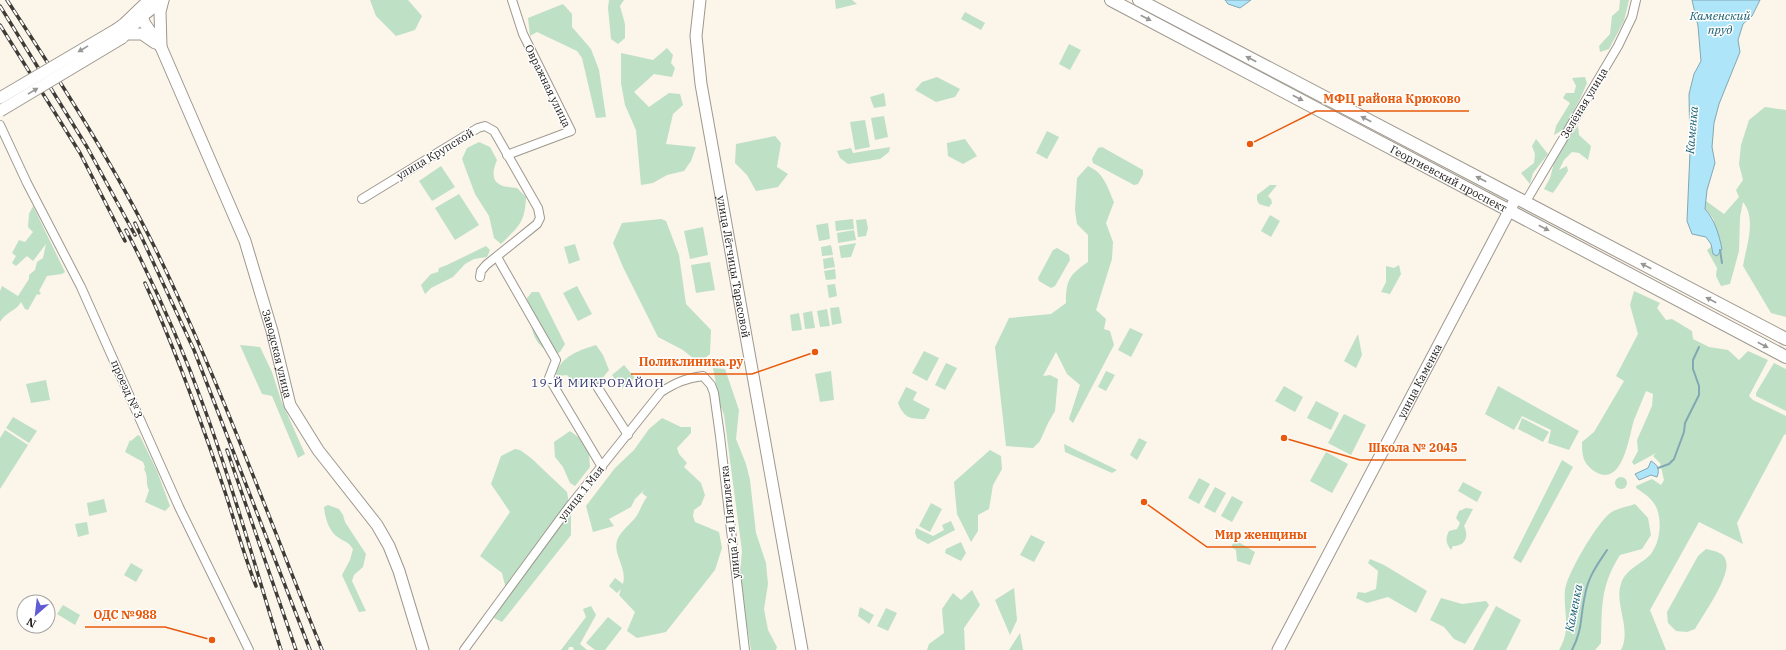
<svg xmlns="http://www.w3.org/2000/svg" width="1786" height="650" font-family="'IBM Plex Serif',serif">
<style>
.green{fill:#bee0c5}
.water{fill:#aee5f8;stroke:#82a8b4}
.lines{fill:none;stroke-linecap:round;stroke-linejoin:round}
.stream{stroke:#82a8b4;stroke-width:2}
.minor-casing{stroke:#9e988e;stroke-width:10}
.secondary-casing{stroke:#9e988e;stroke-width:13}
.primary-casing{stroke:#9e988e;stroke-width:14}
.minor{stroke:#fff;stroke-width:8}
.secondary{stroke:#fff;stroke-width:11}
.primary{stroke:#fff;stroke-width:12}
.rail-casing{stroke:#3f3c37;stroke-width:3.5}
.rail{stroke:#fff;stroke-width:2;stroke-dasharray:6;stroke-linecap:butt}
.secondary-bridge-casing{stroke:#9e988e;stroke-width:13;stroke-linecap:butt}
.secondary-bridge{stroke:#fff;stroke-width:11}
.oneway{fill:#989796}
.labels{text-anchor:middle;stroke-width:3;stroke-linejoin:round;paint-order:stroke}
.street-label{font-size:11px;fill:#1b1815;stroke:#fff}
.water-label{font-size:12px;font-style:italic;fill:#165d70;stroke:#fff}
.neighbourhood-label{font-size:12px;letter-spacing:1px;fill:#2f2e69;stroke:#fff}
.leader{fill:none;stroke:#e8590c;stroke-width:1.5}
.callout-dot{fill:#e8590c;stroke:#fff;stroke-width:1.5}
.callout-label{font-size:12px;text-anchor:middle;font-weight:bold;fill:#e8590c;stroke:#fff;stroke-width:3;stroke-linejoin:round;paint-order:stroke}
</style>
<rect width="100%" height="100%" fill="#fcf5ea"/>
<g class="green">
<polygon points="370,0 408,0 422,16 415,30 396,36 376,16"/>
<polygon points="609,0 624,0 620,6 625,24 625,38 618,44 611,39 608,8"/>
<polygon points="835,0 852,0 857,4 836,9"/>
<polygon points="1620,0 1629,0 1624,21 1609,49 1600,52 1599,46 1610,34 1612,16 1619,10"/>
<polygon points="563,4 572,14 572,27 591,49 599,70 606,117 596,118 582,58 577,51 537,32 530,36 528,18"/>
<polygon points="965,12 985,23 981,30 961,19"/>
<polygon points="1069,44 1081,50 1070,70 1059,64"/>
<polygon points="667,48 673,55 671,63 675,68 672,77 654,74 634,92 649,107 669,93 680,94 683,105 673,114 666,144 696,147 691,161 684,171 667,175 653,183 641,185 636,130 625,105 621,83 621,53 653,60"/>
<polygon points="937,77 960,89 955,97 936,102 915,90 922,82"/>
<polygon points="1585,77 1587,83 1581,97 1564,129 1554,135 1556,126 1570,103 1563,98 1566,93 1574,93 1576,86 1572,78"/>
<polygon points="884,93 886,106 874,108 870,97"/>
<path d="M1765 107 1786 110V317L1771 313 1743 266C1746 247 1757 219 1743 202L1740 217 1739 251 1730 284 1721 286 1716 276 1717 268 1707 250 1711 247 1713 254 1717 256 1722 249 1713 218 1705 209 1706 201 1724 214 1739 197 1736 190 1743 180 1739 164 1741 145 1749 120Z"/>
<polygon points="884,116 888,137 875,140 871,118"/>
<polygon points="865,120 870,147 855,150 850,122"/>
<polygon points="1578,126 1579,135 1591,146 1588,160 1579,153 1572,152 1564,160 1559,170 1567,166 1568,171 1553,193 1544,189 1550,178 1554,163 1568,139"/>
<polygon points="1047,131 1059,137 1047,159 1036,153"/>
<polygon points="775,136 781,143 777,167 788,174 778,187 756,191 747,175 735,163 736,144"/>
<polygon points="965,139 977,156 963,164 948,156 947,143"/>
<polygon points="1536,139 1548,154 1533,173 1530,184 1521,173 1534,163 1535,154 1532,146"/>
<path d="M479 142 490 147 497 160C488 181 497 187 517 188L526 197C525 223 519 226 501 244L494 238 489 216 475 194 462 159 467 148Z"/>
<polygon points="890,147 889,152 880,159 848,164 840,158 837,151 851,148 853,153"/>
<polygon points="1102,147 1143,170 1143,175 1138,184 1134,185 1093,163 1092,159 1098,148"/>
<polygon points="441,166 455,187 432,201 419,181"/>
<path d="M1088 166C1104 173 1107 186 1114 202L1106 223 1113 242 1112 259 1096 310 1106 319 1104 329 1110 331 1114 345 1073 423 1069 419 1080 385 1067 374 1056 352 1043 376 1050 375 1058 379 1055 411 1048 423 1040 441 1033 448 1006 446 995 347 1009 318 1051 314 1066 303C1066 280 1069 275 1088 262V235L1077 224 1075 210 1077 178Z"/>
<polygon points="1270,185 1277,185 1268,196 1271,199 1272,203 1269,207 1259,204 1257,200 1257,195"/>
<polygon points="459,194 479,225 455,240 435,208"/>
<path d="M33 206 65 272 62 274 47 276 39 291 41 293 39 295 37 294 28 310 25 309 21 302C16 311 7 311 0 322V291L2 286 18 296 29 279V275L35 270 37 262 43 258 46 244 33 261 27 256 16 266 12 263 16 256 12 253 19 240 25 242 33 232 28 227 29 214Z"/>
<polygon points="1270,215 1280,221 1271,237 1261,231"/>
<polygon points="661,219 666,221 679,255 686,304 711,330 710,354 699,363 683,350 658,337 623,267 613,243 622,223"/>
<polygon points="853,219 854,229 836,231 835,221"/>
<polygon points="866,219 868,228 866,236 858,237 856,220"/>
<polygon points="828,223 830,239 819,241 816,225"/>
<polygon points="703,227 708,255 690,259 684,231"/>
<polygon points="854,230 856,240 838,243 837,233"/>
<polygon points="856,243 851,257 841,258 839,246"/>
<polygon points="575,244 580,260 569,264 564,247"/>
<polygon points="831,245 833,255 822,256 821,247"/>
<polygon points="486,246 490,250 487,257 474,259 465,264 453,277 431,288 425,294 421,285 431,274 438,272 439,268 447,265"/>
<polygon points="1057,248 1069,255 1070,260 1055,286 1051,288 1039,281 1038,278 1053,250"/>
<polygon points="833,257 835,267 824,269 823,259"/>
<polygon points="710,262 715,290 696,293 691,265"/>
<polygon points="1399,265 1401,274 1390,294 1381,292 1386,282 1386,266 1394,268"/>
<polygon points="835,269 836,279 826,280 824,271"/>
<polygon points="835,284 837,296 829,298 827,285"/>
<polygon points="577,286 592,314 578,321 563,293"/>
<path d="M1634 291 1660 303 1657 308 1666 320 1672 319 1692 331 1693 339 1709 347 1728 350 1739 360 1748 351 1768 360 1749 396 1753 400 1786 416V434L1784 435 1737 523 1743 544 1699 522 1650 610 1666 650H1621C1632 629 1614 604 1621 584 1625 569 1642 564 1651 554 1660 542 1662 523 1657 509 1654 500 1644 493 1636 488V486L1652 479 1661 485 1664 480 1660 463 1653 456 1656 453 1634 465 1632 462 1638 451 1637 440 1652 406 1653 394 1646 391C1642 401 1638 410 1634 420 1629 435 1623 490 1594 471 1583 463 1582 456 1582 442L1594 432 1624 381 1616 376 1638 334 1630 305Z"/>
<path d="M532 292H539L565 344 560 352 555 355C528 344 532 322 527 298Z"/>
<polygon points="839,307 842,323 832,325 830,308"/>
<polygon points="827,309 830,326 820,327 817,311"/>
<polygon points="812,311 815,328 805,329 803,313"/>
<polygon points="799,313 802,330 792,331 790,315"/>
<polygon points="1130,328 1143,334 1131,357 1118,350"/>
<polygon points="1358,334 1362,355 1356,368 1344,361"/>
<polygon points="240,345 260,347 272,372 281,400 305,454 298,458 272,396 262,394"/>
<path d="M596 345 603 355 609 370 596 386C582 387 575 386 567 375L558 376 556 374C561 356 580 350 596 345Z"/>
<polygon points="924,351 939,358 927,381 912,373"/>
<polygon points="946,363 957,368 945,390 935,385"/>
<polygon points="1774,363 1786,369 1786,411 1756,396 1756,393"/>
<polygon points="624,365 635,378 622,388 612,375"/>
<path d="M713 368 725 369 739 410 736 439 746 464 750 480 756 533 766 563 768 584 764 609 768 630 777 647 776 650H751C746 618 738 584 742 551L724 415 720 404Z"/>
<polygon points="831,371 834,400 820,402 815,374"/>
<polygon points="1106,371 1115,375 1106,391 1098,387"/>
<polygon points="46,380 50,400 31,403 26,384"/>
<polygon points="1284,386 1303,397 1295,412 1275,401"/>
<polygon points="1498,386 1579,431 1569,450 1548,443 1551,430 1522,416 1514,430 1485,414"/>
<path d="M906 387 917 392 913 400 930 409 925 419C910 419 904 418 898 403Z"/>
<polygon points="1316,401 1339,413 1331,430 1307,418"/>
<polygon points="1344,414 1366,425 1351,455 1328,443"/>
<polygon points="13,417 37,431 29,443 6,428"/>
<path d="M662 418 681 427H691V433L677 448 679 454 687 463 684 467 701 483 705 495 701 505 694 510 693 516 695 522 719 532 722 548 715 570 666 632 637 638 627 631 635 612 619 595 621 589 617 593 609 586 615 578 623 584C626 572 620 564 617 552 613 536 627 528 635 518 640 512 642 503 647 497L642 493 646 488 635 499 631 507 609 519 614 526 593 532 586 506 615 468 634 450 649 429Z"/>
<polygon points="1522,418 1549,432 1543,442 1518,429"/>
<polygon points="5,430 28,445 0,489 0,438"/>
<path d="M570 431C588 444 589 445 590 467L575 486 570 483 563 467 555 457 554 442Z"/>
<path d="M138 435 140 436 157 471 170 506 165 511 145 502 149 490C145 483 149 477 144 469L145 467 143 462 125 452 130 440 131 441Z"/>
<polygon points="1139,438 1147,442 1137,460 1130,455"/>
<polygon points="1064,444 1117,470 1112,473 1065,452"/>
<polygon points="515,449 520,450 531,458 567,492 571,515 571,535 502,622 494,618 504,602 506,589 502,573 480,556 510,512 491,484 501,456"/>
<polygon points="990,450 1001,456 1002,469 993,485 989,509 978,515 978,531 971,542 957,514 954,482"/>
<polygon points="1326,452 1348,464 1332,493 1310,481"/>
<polygon points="1562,460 1573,467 1521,563 1513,558"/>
<circle cx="1621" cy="483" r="6"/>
<polygon points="1199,478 1210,484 1199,504 1188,498"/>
<polygon points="1463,482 1482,492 1477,502 1458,491"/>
<polygon points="1215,487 1226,493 1215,513 1204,507"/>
<polygon points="1232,496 1243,502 1232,522 1221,516"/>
<polygon points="104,499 107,512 89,516 87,503"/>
<polygon points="931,503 942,509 930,532 919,526"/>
<path d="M1635 504 1648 518 1651 535 1642 549 1620 555C1600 586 1602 608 1601 643L1595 650H1559C1572 628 1563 613 1565 590 1567 574 1596 525 1609 514 1614 509 1627 507 1635 504Z"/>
<path d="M328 505 339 509 343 515 345 522 366 554 363 567 354 575 352 581 366 611 359 612 342 575 350 560 353 549C347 540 346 543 339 538 329 532 325 518 324 507Z"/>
<path d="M1466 508 1473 509 1464 526C1469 536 1466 546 1453 546L1451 550C1446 543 1445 539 1449 531L1457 529 1460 523 1456 518 1459 511Z"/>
<polygon points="951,521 955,530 928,544 917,538 915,533 916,528 933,536 944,530 942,525"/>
<polygon points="87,522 89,534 78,537 75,524"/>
<polygon points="1031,535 1045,542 1034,562 1020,555"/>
<polygon points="1235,540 1255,552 1250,565 1237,561 1236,550 1231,547"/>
<polygon points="961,542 966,553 961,561 945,553 946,549"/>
<path d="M1706 549C1714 551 1724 552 1726 561 1731 576 1703 615 1695 629L1687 632 1676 631 1668 623 1667 612 1698 556Z"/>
<polygon points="1370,559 1384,565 1427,591 1416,613 1388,597 1367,603 1356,598 1358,592 1365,593 1376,589 1378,571 1368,563"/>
<polygon points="131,563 143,570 136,582 124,575"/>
<polygon points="1014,588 1017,620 1010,635 995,600"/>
<polygon points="972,590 980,605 964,628 965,650 927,650 929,644 944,633 942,609 953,593 961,600"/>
<polygon points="1441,598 1462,604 1486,601 1489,605 1465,644 1454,639 1444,627 1430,620"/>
<polygon points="63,605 80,615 75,625 57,614"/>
<polygon points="591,606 596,615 580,644 587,650 574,650 573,647 569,647 568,650 561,650 586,617 583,609"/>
<polygon points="1496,606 1521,620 1506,650 1473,650"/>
<polygon points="860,607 874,615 869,624 858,616"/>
<polygon points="886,608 897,613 888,631 877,626"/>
<polygon points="608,617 622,628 605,650 595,650 586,643"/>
<polygon points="1020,633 1023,650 1009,650"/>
</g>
<g class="water">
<polygon points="1225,0 1251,0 1240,8 1228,4"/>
<path d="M1692 0H1760L1752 16 1743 24 1738 40 1740 52 1719 104 1714 123 1712 147 1715 163 1707 190 1705 209C1715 220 1719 235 1722 249L1717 256 1713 254 1711 244 1706 237 1692 234 1687 221 1690 152 1689 94 1694 74 1701 61 1698 26Z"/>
<path d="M1651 461C1658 465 1660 469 1657 477L1651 475 1639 480 1635 474 1648 468Z"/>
</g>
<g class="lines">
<g class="stream">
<polyline points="1720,250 1722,263"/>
<polyline points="1658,468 1669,464 1674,459 1684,432 1685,423 1699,395 1699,386 1693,369 1693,360 1699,347"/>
<path d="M1572 650C1583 629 1580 617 1585 595 1588 577 1597 565 1607 550"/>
</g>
<g class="minor-casing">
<g id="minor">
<polyline points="0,125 27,183 81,287 179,507 249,650"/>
<polyline points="507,155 571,131 523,34 512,0"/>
<polyline points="362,199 478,128 485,126 494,131 538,208 540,218 537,224 486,265 481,271 480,277"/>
<polyline points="1525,203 1618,46 1632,17 1636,0"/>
<polyline points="497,257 556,360 549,378 602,467"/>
<polyline points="598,388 628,435"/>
<path d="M464 650 569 507 661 392C675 383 686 378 703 376L711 385 714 393 720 436 745 650"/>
</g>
</g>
<g class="secondary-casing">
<g id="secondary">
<path id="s1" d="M700 0 696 36 701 84 802 650"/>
<path id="s2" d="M139 10 145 24 161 47 245 241 272 331 290 405 318 450 377 525 389 546 399 571 423 650"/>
<polyline points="117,29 124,24 149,0"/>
<polyline points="127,34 142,34 155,43"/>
<polyline points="122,38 141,17 163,0"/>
<polyline points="161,47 160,12 163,0"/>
<path id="s3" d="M1278 650 1516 198"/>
</g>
</g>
<g class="primary-casing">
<g id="primary">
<path id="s4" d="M1111 0 1786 357"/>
<polyline points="1139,0 1786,339"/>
</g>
</g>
<use href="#minor" class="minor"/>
<use href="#secondary" class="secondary"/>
<use href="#primary" class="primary"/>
<g class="rail-casing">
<g id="rail">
<path d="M7 0C60 81 113 163 156 250 219 380 268 516 322 650"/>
<polyline points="0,6 87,147 135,235"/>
<polyline points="0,25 80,153 125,241"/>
<polyline points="135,223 194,350 310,650"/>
<path d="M126 230C156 288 183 349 205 410 234 489 256 570 281 650"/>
<path d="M145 283C175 348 199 415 222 483 234 518 243 553 256 586"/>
<polyline points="227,450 296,650"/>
</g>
</g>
<use href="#rail" class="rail"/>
<g class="secondary-bridge-casing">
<g id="secondary-bridge">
<polyline points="0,98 117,29"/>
<polyline points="0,111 122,38"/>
</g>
</g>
<use href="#secondary-bridge" class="secondary-bridge"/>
</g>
<defs><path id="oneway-solid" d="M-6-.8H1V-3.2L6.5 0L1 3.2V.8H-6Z"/></defs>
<g class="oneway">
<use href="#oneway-solid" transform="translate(1146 18) rotate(28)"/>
<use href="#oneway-solid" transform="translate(83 49) rotate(149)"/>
<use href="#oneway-solid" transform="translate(1251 59) rotate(-152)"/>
<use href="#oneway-solid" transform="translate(33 91) rotate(-31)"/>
<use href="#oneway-solid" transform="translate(1298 98) rotate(28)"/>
<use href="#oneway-solid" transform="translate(1366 119) rotate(-152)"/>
<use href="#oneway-solid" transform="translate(1481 179) rotate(-152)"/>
<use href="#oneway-solid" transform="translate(1544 228) rotate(28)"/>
<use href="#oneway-solid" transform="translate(1646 266) rotate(-153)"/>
<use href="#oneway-solid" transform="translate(1711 300) rotate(-152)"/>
<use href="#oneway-solid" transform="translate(1763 345) rotate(28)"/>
</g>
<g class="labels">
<g class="street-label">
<text transform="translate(548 86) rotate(64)" y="4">Овражная улица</text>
<text transform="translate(1584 103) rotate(-59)" y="4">Зелёная улица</text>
<text transform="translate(435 154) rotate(-31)" y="4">улица Крупской</text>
<text dy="4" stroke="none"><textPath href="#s4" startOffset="382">Георгиевский проспект</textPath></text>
<text dy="4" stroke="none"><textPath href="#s1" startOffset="270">улица Лётчицы Тарасовой</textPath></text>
<text dy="4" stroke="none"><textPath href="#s2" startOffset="372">Заводская улица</textPath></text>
<text dy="4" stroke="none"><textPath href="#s3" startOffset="304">улица Каменка</textPath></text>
<text transform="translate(127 389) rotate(66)" y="4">проезд № 3</text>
<text transform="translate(581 493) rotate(-52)" y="4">улица 1 Мая</text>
<text transform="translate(730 522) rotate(-96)" y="4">улица 2-я Пятилетка</text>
</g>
<g class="water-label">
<text x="1720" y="20">Каменский<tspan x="1720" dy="14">пруд</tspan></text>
<text transform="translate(1692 130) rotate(-85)" y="4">Каменка</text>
<text transform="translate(1574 608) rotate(-79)" y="4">Каменка</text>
</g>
<g class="neighbourhood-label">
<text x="598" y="387">19-Й МИКРОРАЙОН</text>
</g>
</g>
<path class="leader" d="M1250 144L1316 111H1469M815 352L752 374H631M1284 438L1360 460H1466M1144 502L1207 547H1316M212 640L165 627H85"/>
<g class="callout-dot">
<circle cx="1250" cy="144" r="4"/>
<circle cx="815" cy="352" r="4"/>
<circle cx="1284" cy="438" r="4"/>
<circle cx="1144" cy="502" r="4"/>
<circle cx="212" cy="640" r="4"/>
</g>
<g class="callout-label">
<text x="1392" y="103">МФЦ района Крюково</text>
<text x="691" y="366">Поликлиника.ру</text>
<text x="1413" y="452">Школа № 2045</text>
<text x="1261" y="539">Мир женщины</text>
<text x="125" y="619">ОДС №988</text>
</g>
<g transform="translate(36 614) rotate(208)"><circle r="19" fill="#ffffff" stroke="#a4a3a1"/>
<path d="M0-3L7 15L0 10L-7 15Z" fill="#615bd4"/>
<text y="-6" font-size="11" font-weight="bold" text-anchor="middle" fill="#1b1815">N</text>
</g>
</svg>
